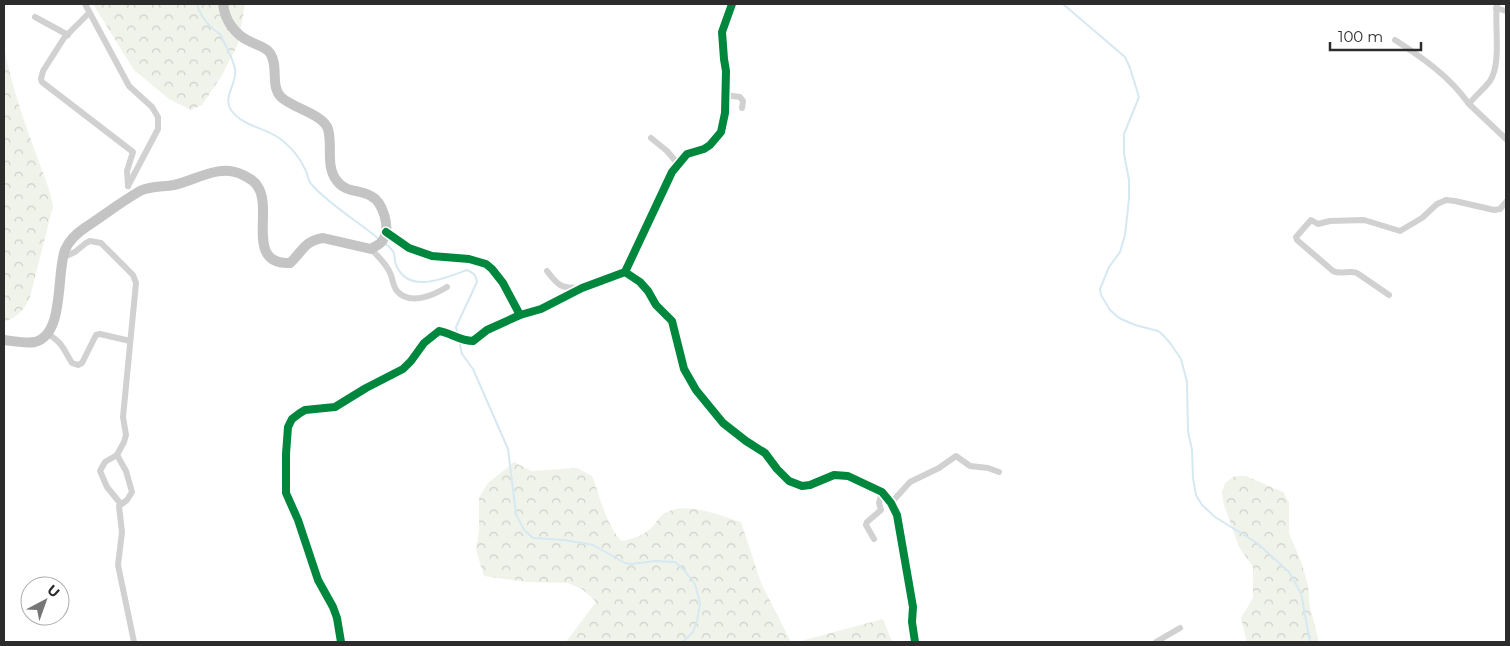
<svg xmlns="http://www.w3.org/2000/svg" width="1510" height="646" font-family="Montserrat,sans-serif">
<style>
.forest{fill:url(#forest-crowns)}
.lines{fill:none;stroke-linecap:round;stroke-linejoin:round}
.stream{stroke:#d6e8f1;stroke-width:2}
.minor{stroke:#d1d1d1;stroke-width:6}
.primary{stroke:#c4c4c4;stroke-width:10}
.cycleway-casing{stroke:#fff;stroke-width:11}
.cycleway{stroke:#00873e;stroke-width:8}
</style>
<defs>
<pattern id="forest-crowns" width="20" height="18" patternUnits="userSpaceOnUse" patternTransform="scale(1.25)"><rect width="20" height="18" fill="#f0f3ea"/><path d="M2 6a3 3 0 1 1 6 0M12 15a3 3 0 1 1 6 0" fill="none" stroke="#ced0c9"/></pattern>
</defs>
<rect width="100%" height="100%" fill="#fff"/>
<g class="forest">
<polygon points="93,4 245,4 238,44 221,77 202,105 191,110 169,99 134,70"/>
<path d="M4 47C10 79 21 112 32 143 39 164 49 184 53 206L30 297C25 310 17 317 4 322Z"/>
<path d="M514 462 531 471 577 468 592 476C601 499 605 522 621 541 632 540 644 535 652 527 655 525 656 521 659 518 679 497 718 515 741 522L761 583 791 642H566L596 602 582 589 568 583 527 582 484 576 476 550 479 531V498L488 483Z"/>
<polygon points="1235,476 1246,476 1283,492 1289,502 1289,534 1301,561 1308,585 1310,607 1319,642 1247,642 1241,618 1253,598 1253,567 1239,547 1224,505 1222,493 1225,483"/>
<polygon points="883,619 892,642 797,642"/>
</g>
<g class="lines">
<g class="stream">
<path d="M197 4C200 16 210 28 220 34 225 45 233 58 235 69 238 82 222 98 231 110 244 128 267 127 283 141 293 149 301 160 306 171 308 176 308 181 312 185 332 207 358 221 380 240"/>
<polyline points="1063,4 1125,57 1130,68 1139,97 1124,134 1124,154 1129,180 1129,199 1125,235 1120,252 1109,267 1100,289 1101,295 1110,310 1119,318 1135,325 1158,331 1162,334 1170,343 1181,359 1187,382 1188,431 1192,450 1193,478 1196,495 1202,505 1215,517 1257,543 1289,572 1301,593 1310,642"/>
<path d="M386 244C400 256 391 256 397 267 410 294 445 278 467 270 474 273 476 275 477 282L456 327 458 335"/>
<polyline points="459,340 462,354 473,369 508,449 516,514 524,530 533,538 564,540 593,545 625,563 631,564 655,561 675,562 684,570 695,584 700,603 697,621 693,632 683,642"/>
</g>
<g class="minor">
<polyline points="85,4 129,86 152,107 158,117 158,129 128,186"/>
<path d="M1497 4C1494 26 1502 62 1490 81 1484 89 1475 96 1469 104L1506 139"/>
<polyline points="1496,8 1506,11"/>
<polyline points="89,13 64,38 43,71 41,79 42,82 133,152 127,171 128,186"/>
<polyline points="35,17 68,35"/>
<path d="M1395 40C1423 58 1449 76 1469 104"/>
<polyline points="725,95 740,97 743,101 742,108"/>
<polyline points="651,138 667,151 678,164"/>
<polyline points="386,232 409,248 432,256 469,259 486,264 492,269 503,283 520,315 541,309 582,288 625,272 672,172 687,154 704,149 710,145 721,132 725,113 726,71 724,59 722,32 732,4"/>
<path d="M371 249C377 255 384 262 388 269 393 276 392 285 397 291 410 306 434 295 447 287"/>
<polyline points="64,257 75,252 86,243 90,241 101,243 133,275 136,283 123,417 126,435 124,442 117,455 126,471 132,492 127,500 119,506 122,532 118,565 134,642"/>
<path d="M547 271C559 287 561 288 581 288"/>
<polyline points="625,272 640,282 648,291 656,305 672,321 684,369 696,390 723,423 746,441 765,453 777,469 789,481 802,486 810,485 834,475 848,476 882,492 891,503 897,515 913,607 912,622 915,642"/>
<path d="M1389 295 1357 273C1349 270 1341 275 1333 271L1297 240 1296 237 1311 220 1318 224 1330 221 1364 220 1400 231 1422 218 1437 204 1446 200 1455 201 1494 210 1500 209 1506 202"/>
<path d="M48 334C64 344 63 349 72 363L78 365 82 363 96 335 100 334 130 341"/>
<polyline points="117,455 105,462 100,471 107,487 120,503"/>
<polyline points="891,503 910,482 939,468 956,456 970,466 988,468 999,472"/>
<polyline points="874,539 866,525 867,522 881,510 879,503 882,492"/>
<path d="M341 642 337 618 333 607 318 580 298 520 286 493V454L288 427 292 419 300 413 305 410 335 407 366 388 403 369 411 361 424 343 439 331C451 333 460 341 473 341L487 330 520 315"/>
<polyline points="1156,642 1180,628"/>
</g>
<path class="primary" d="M4 340C14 341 25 344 35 342 65 334 56 274 65 250 69 240 77 233 86 227 104 215 121 202 140 191 150 186 163 187 174 185 197 180 219 163 243 175 249 178 255 181 258 187 273 210 245 265 290 263 303 251 304 241 323 238L371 249C375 246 380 245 383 240 391 228 383 202 371 196 359 189 346 193 337 181 325 166 333 146 328 129 323 114 292 108 281 97 270 86 279 66 270 53 266 47 257 45 251 42 235 35 225 21 223 4"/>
<g class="cycleway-casing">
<g id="cycleway">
<polyline points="386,232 409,248 432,256 469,259 486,264 492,269 503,283 520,315 541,309 582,288 625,272 672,172 687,154 704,149 710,145 721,132 725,113 726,71 724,59 722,32 732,4"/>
<polyline points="625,272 640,282 648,291 656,305 672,321 684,369 696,390 723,423 746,441 765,453 777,469 789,481 802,486 810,485 834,475 848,476 882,492 891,503 897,515 913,607 912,622 915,642"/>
<path d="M341 642 337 618 333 607 318 580 298 520 286 493V454L288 427 292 419 300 413 305 410 335 407 366 388 403 369 411 361 424 343 439 331C451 333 460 341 473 341L487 330 520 315"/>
</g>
</g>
<use href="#cycleway" class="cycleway"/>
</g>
<rect width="1510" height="646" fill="none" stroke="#2c2c2c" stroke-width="10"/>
<g transform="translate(45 601) rotate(41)"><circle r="24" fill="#ffffff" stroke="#ababab"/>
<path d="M0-4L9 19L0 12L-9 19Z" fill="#767676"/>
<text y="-8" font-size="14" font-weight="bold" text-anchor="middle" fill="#2c2c2c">U</text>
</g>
<path d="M1330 42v8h91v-8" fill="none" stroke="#2c2c2c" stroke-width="2.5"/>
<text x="1338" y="42" font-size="15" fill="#2c2c2c" stroke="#ffffff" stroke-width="4" paint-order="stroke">100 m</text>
</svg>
